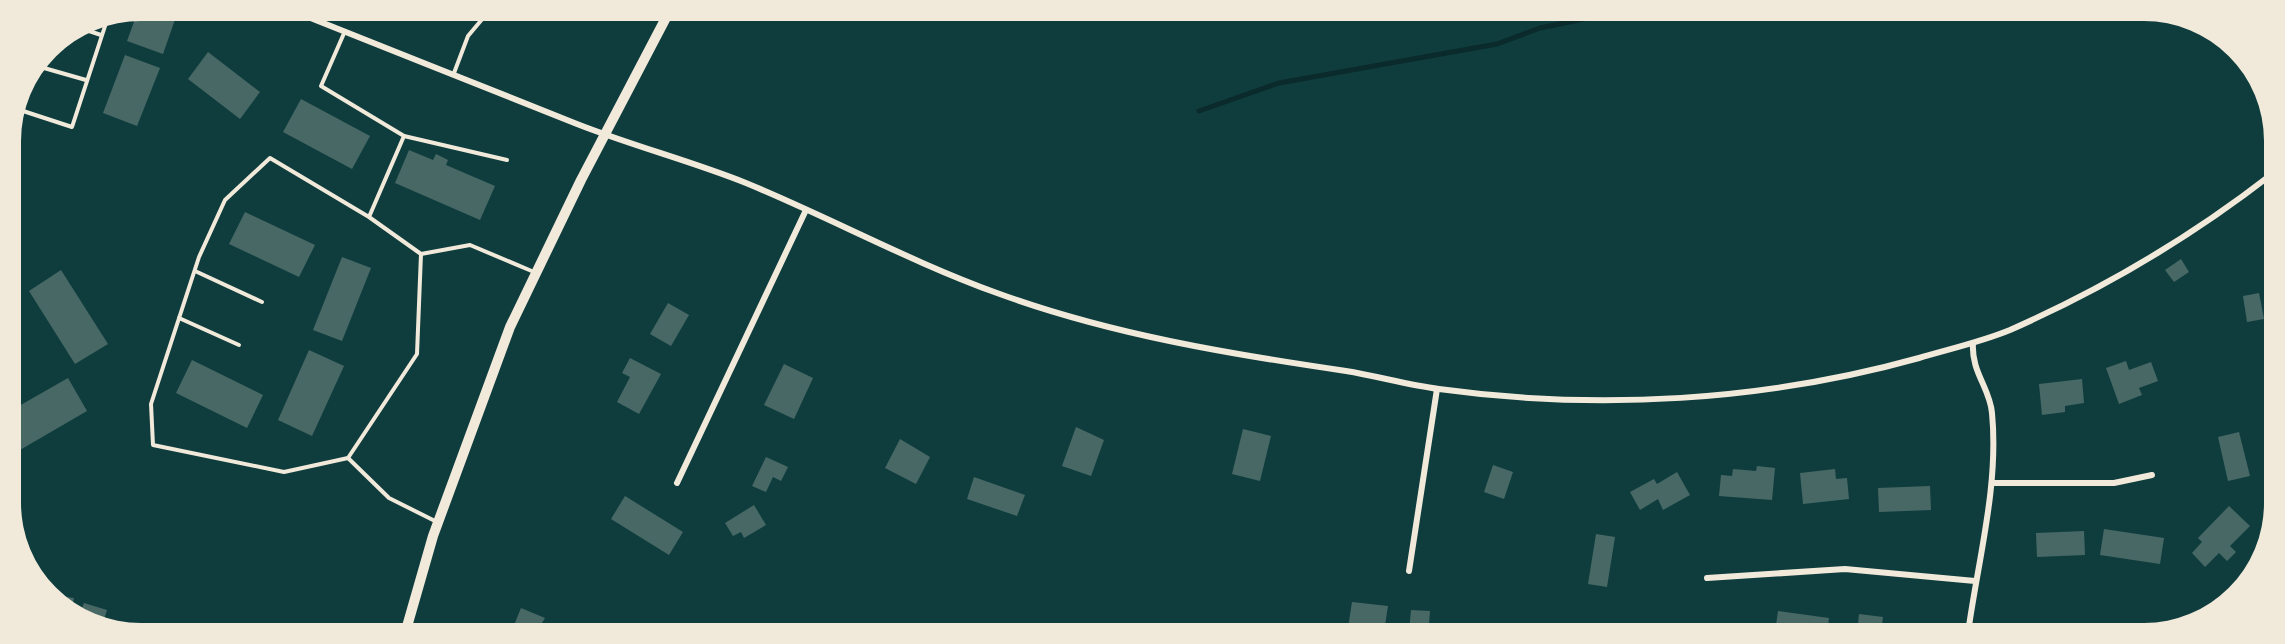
<svg xmlns="http://www.w3.org/2000/svg" width="2285" height="644" font-family="Cabin,sans-serif">
<style>
.lines{fill:none;stroke-linecap:round;stroke-linejoin:round}
.stream{stroke:#0a2a2b;stroke-width:5}
.building{fill:#486865}
.service{stroke:#f1e9da;stroke-width:4}
.minor{stroke:#f1e9da;stroke-width:6}
.tertiary{stroke:#f1e9da;stroke-width:10}
</style>
<rect width="100%" height="100%" fill="#0f3d3e"/>
<g class="lines">
<polyline class="stream" points="1199,111 1279,83 1497,44 1540,28 1608,14"/>
</g>
<g class="building">
<polygon points="138,11 178,11 163,54 127,41"/>
<polygon points="208,52 260,92 240,119 188,79"/>
<polygon points="125,55 160,68 137,126 103,113"/>
<polygon points="301,99 370,136 352,169 283,132"/>
<polygon points="409,150 433,160 436,154 448,160 446,165 495,186 480,220 395,183"/>
<polygon points="245,212 315,245 299,277 229,244"/>
<polygon points="342,257 371,268 342,341 313,330"/>
<polygon points="2181,259 2189,272 2174,282 2165,270"/>
<polygon points="61,270 108,344 75,364 29,291"/>
<polygon points="2259,293 2264,319 2247,322 2243,296"/>
<polygon points="668,303 689,315 671,346 650,334"/>
<polygon points="309,350 344,366 312,436 278,420"/>
<polygon points="630,358 661,374 639,414 617,402 630,377 622,373"/>
<polygon points="192,360 263,395 247,428 176,393"/>
<polygon points="2126,361 2129,370 2151,362 2158,381 2139,388 2142,395 2119,404 2106,368"/>
<polygon points="784,364 813,378 794,419 764,405"/>
<polygon points="68,378 87,411 13,454 12,410"/>
<polygon points="2082,379 2084,403 2065,406 2065,412 2042,415 2039,384"/>
<polygon points="1076,427 1104,440 1091,476 1062,466"/>
<polygon points="1243,429 1271,436 1260,481 1232,474"/>
<polygon points="2239,432 2250,476 2228,481 2218,437"/>
<polygon points="900,439 930,457 916,484 885,468"/>
<polygon points="766,457 788,467 781,481 773,477 766,492 752,486"/>
<polygon points="1493,465 1513,472 1504,499 1484,492"/>
<polygon points="1757,466 1775,468 1772,500 1719,496 1721,475 1732,476 1733,469 1756,471"/>
<polygon points="1835,469 1836,479 1847,478 1849,499 1803,504 1800,473"/>
<polygon points="1677,472 1690,495 1663,510 1658,499 1640,510 1630,492 1654,479 1657,484"/>
<polygon points="974,477 1025,495 1017,516 967,499"/>
<polygon points="1930,486 1931,510 1879,512 1878,488"/>
<polygon points="625,496 683,532 669,555 611,519"/>
<polygon points="754,505 766,525 744,538 741,532 733,536 725,523"/>
<polygon points="2229,506 2250,526 2230,546 2236,552 2227,561 2219,553 2205,567 2192,553 2202,542 2198,538"/>
<polygon points="2104,529 2164,538 2160,564 2100,555"/>
<polygon points="2084,531 2085,555 2037,557 2036,533"/>
<polygon points="1596,534 1615,537 1607,587 1588,584"/>
<polygon points="48,594 74,598 72,609 49,595"/>
<polygon points="1352,602 1388,606 1384,632 1348,628"/>
<polygon points="84,603 107,610 102,626 80,613"/>
<polygon points="521,608 545,618 542,623 558,630 512,630"/>
<polygon points="1411,610 1430,611 1429,624 1444,626 1443,632 1409,632"/>
<polygon points="1778,611 1829,618 1827,633 1775,632"/>
<polygon points="1859,614 1883,617 1881,633 1857,633"/>
</g>
<g class="lines">
<g class="service">
<polyline points="80,28 101,35"/>
<polyline points="345,31 321,86 404,136 369,217 421,254 417,354 348,458 284,472 153,445 151,404 199,257 225,200 270,158 369,217"/>
<polyline points="37,66 86,80"/>
<polyline points="454,73 468,36 489,11"/>
<polyline points="17,109 72,127 108,17"/>
<polyline points="404,136 507,160"/>
<polyline points="421,254 470,245 534,272"/>
<polyline points="195,271 262,302"/>
<polyline points="179,318 239,345"/>
<polyline points="348,458 389,498 437,522"/>
</g>
<g class="minor">
<path d="M293 11C388 48 482 87 577 124 633 146 691 161 746 183 831 218 911 262 997 293 1109 334 1229 354 1346 371 1377 376 1408 385 1439 389 1598 411 1765 401 1919 358 1949 349 1981 342 2010 330 2103 289 2191 237 2272 174"/>
<polyline points="677,483 806,210"/>
<polyline points="1992,483 2114,483 2152,475"/>
<polyline points="1409,571 1437,389"/>
<polyline points="1707,578 1845,569 1975,581"/>
<path d="M1968 633C1978 560 1999 486 1992 413 1990 388 1971 372 1973 343"/>
</g>
<polyline class="tertiary" points="406,630 433,536 510,327 581,180 669,12"/>
</g>
<path d="M0 0H2285V644H0ZM141 21H2144A120 120 0 0 1 2264 141V503A120 120 0 0 1 2144 623H141A120 120 0 0 1 21 503V141A120 120 0 0 1 141 21Z" fill="#f1e9da" fill-rule="evenodd"/>
</svg>
